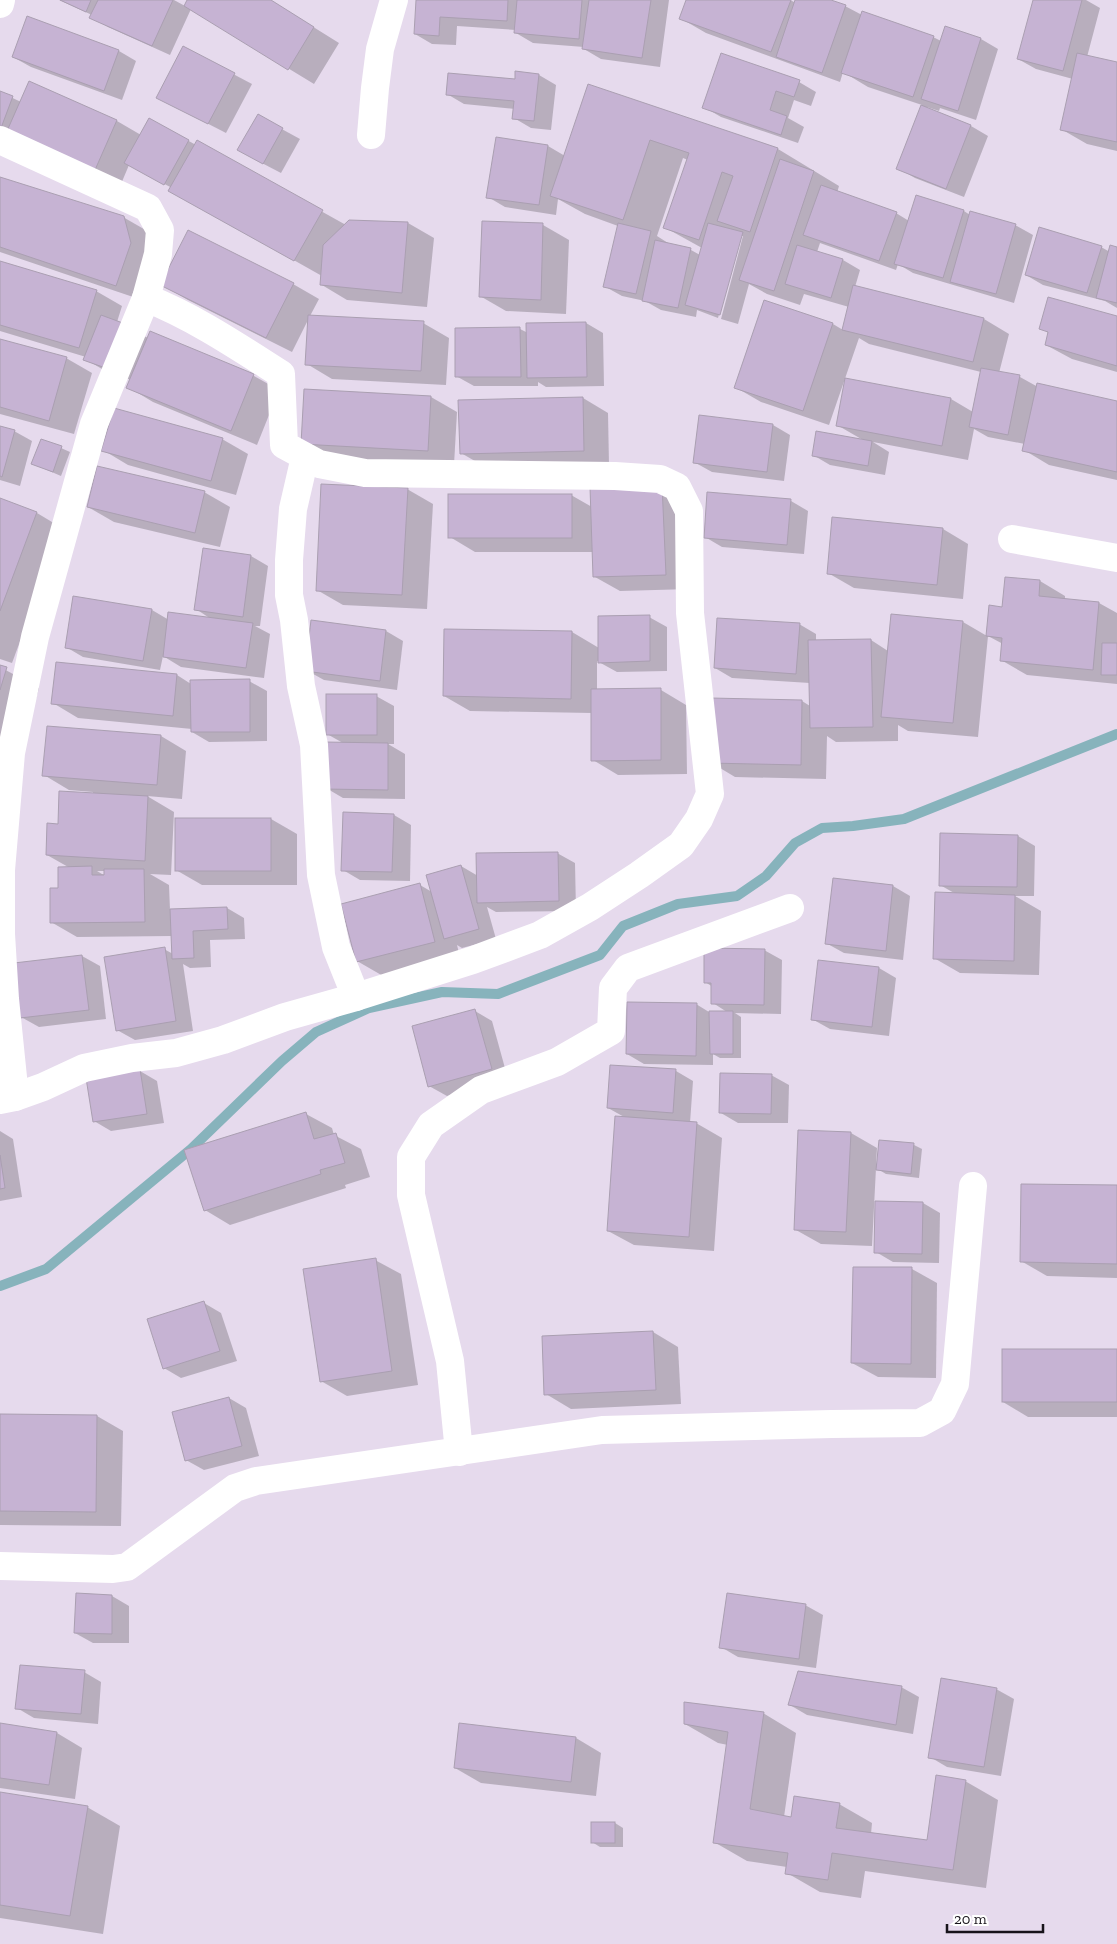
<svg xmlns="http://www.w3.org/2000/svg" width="1117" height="1944" font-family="'Zilla Slab',serif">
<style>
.shadow{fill:#0003;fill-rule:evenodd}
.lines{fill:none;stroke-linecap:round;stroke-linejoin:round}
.stream{stroke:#87b3bc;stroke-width:10}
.building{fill:#c6b3d3;stroke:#aa9fb1}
.minor{stroke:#fff;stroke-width:28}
</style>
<rect width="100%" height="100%" fill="#e6daed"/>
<g class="shadow">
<polygon points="59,0 174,0 185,6 189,0 270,0 339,43 314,84 191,9 170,55 108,27 91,17 92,15"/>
<polygon points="417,0 669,0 660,67 601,59 584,49 584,47 533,43 516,33 516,30 457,26 456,45 432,44 415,34"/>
<polygon points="687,0 790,0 796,3 797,0 827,0 845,6 862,15 933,37 941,41 945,28 981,39 998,49 976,120 940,108 939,111 927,107 926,109 971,126 988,136 964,197 915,178 898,168 922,105 868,87 843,72 840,82 706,33 680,18"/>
<polygon points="1034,0 1086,0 1100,8 1087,57 1117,64 1117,151 1087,144 1061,129 1073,79 1036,69 1018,59"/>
<polygon points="28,18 119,51 136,61 122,100 31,67 13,57"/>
<polygon points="184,48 252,84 226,133 158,98"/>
<polygon points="539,75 556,85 551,130 531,128 514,118 515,109 464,104 447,94"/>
<polygon points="799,82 816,92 811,106 794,100 788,118 804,127 798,143 721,117 704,107"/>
<polygon points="30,83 117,121 141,135 149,119 196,145 197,142 346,225 350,222 408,223 434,238 427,307 347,300 322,285 322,276 196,205 172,188 129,165 121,184 0,128 0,92 21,102"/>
<path d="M589 86 778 149 839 186 837 193 896 213 909 221 964 211 970 215 1015 225 1033 235 1014 303 913 273 898 264 896 270 820 243 817 252 843 260 860 270 855 287 984 319 1009 334 999 373 1020 377 1038 387 1117 402V480L1049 465 1024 450 1025 444 988 437 974 429 968 460 873 442 889 452 885 475 830 465 813 455 863 440 837 425 846 379 951 399 973 412 981 372 869 344 859 338 829 425 761 402 735 387 764 301 833 324 843 330 849 307 804 294 800 305 767 294 749 284 738 324 721 319 743 236H741L718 318 697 310 696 317 661 310 645 301 622 296 604 286 618 226 585 214 558 199 556 215 505 207 488 197 548 146 565 156ZM683 158 688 160 664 227 702 248 700 255 691 250 667 244 668 243 657 236Z"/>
<polygon points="258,116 300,139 281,173 256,160"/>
<polygon points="0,178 123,217 149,232 142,300 0,252"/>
<polygon points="543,225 569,240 566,314 506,311 480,296"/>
<polygon points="1101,247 1110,252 1117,248 1117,308 1105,301 1043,285 1026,275"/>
<polygon points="0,262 96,291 122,306 117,322 148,338 151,333 254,376 279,390 257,445 153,402 128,387 131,380 102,369 85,359 86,357 0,331"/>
<polygon points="293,284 319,299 310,316 423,323 449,338 446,385 332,379 307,364 309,318 292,352 188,300 162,285"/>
<polygon points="1117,317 1117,372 1072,359 1046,345 1049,333 1041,328"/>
<polygon points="586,323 603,333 604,386 546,387 538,382 538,386 474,386 456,376 520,329 528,333"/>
<polygon points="0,340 66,358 92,373 74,434 0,414"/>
<polygon points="305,390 431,397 457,412 454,465 328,458 303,444"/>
<polygon points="583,398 608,413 609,465 487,468 461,453"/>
<polygon points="773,425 790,435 784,481 712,472 694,462"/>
<polygon points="0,427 14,431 32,441 20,486 0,480"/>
<polygon points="222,439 248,454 236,495 128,465 103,450"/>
<polygon points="61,448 70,452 61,476 33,464"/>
<polygon points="662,485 687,500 691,589 620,591 595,577 594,552 475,552 450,537 571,495 592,507"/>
<polygon points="407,489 433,504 427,609 343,605 317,590"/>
<polygon points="204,492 230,507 220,547 114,522 88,507"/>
<polygon points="0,499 37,513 62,528 12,663 0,659"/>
<polygon points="791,501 808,511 804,554 722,547 705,537"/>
<polygon points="943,529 968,544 963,599 854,588 828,573"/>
<polygon points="251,556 268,566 260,626 255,626 270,634 264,678 181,667 163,656 160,670 83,657 66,647 152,610 169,620 211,619 196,609"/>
<polygon points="1040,581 1065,596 1065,600 1099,603 1117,613 1117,684 1027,675 1001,660 1003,644 988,636 978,737 908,731 898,725 898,741 836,742 827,736 826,779 735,777 710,762 802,701 810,706 810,683 732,678 715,668 799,624 816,634 816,641 871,640 888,651 963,622 987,636 1003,608"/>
<polygon points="649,617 667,627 667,671 617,672 597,661 597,690 661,690 686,705 687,774 618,775 593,760 592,713 470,711 444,696 572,632 599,648"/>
<polygon points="386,631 403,641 397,690 324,680 306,670"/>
<polygon points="57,663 177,675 191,684 249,681 267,691 267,741 209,742 192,732 192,729 78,718 53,703"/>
<polygon points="0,667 39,688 0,824"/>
<polygon points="376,696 394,706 394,744 388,744 405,754 405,799 343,798 326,788 343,743 327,734"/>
<path d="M161 736 186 751 182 799 147 796 174 812 171 875 150 874 169 885 170 910 227 908 244 918 245 939 210 940 211 967 190 968 183 964 193 1031 135 1040 117 1030 164 949 173 954 172 936 77 937 51 922 59 889 70 868 47 855 59 825 93 794V792L69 790 44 775ZM97 871H105V875L102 874Z"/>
<polygon points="394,815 411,825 410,881 360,880 343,870"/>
<polygon points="271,819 297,834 297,885 202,885 176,870"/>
<polygon points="941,834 1018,836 1035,846 1034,896 1015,896 1041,911 1039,975 960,973 934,958 956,894 940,885"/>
<polygon points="557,853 575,863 576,911 496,912 487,907 496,939 462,948 457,945 460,957 383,976 357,961 420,885 432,892 461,866 478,876"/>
<polygon points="834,879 893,886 910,896 903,960 844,953 826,943"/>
<polygon points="764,950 782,960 781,1014 735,1013 741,1017 741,1058 720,1058 713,1054 713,1065 644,1064 627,1054 696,1004 709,1012 727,1012 713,1003 713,987 705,982"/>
<polygon points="82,956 100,966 106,1019 39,1027 21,1017 15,964"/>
<polygon points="879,968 896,978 889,1036 830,1029 812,1019"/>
<polygon points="475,1011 492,1021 508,1079 447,1096 429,1086"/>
<polygon points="140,1071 157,1081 164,1123 111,1131 94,1121"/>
<polygon points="676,1071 693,1081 690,1123 696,1123 722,1138 714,1251 634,1245 608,1231 626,1118 608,1108"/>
<polygon points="771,1075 789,1085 788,1123 738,1123 721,1113"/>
<polygon points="306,1114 332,1128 334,1135 361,1149 370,1177 345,1185 346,1188 230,1225 205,1210"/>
<polygon points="0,1131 13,1139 22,1197 0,1201"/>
<polygon points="851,1133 877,1148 876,1164 914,1145 922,1149 919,1178 886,1174 876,1168 872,1246 821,1244 796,1230"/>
<polygon points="1117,1186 1117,1278 1047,1276 1021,1261"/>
<polygon points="923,1203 940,1213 939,1263 893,1262 876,1252"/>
<polygon points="375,1260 401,1274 418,1385 347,1396 321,1381"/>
<polygon points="912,1269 937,1283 936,1378 878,1377 852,1363"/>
<polygon points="204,1303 221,1313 237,1361 181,1378 164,1368"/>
<polygon points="653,1332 678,1347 681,1404 571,1409 546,1394"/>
<polygon points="1117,1351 1117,1417 1028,1417 1003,1402"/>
<polygon points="229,1398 246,1408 259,1456 204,1470 186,1460"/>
<polygon points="0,1416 97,1416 123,1431 121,1526 0,1525"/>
<polygon points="77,1594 112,1596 129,1606 129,1643 93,1643 75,1633"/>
<polygon points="805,1605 823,1615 816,1668 738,1657 721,1647"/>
<polygon points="84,1672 101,1682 98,1724 34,1718 17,1708"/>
<polygon points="901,1687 919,1697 913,1734 807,1715 790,1705"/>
<polygon points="996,1689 1014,1699 1001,1776 947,1767 930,1757"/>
<polygon points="763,1713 796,1733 784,1817 792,1818 839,1804 872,1823 871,1834 928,1842 965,1781 998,1800 986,1888 865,1871 861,1898 820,1892 787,1873 787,1867 747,1861 714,1842 728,1745 718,1743 685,1724"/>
<polygon points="0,1725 57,1733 82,1748 75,1799 0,1788"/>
<polygon points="576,1738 601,1753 596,1796 481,1783 455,1768"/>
<polygon points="0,1794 87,1807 120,1826 103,1934 0,1918"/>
<polygon points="615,1823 623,1828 623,1847 600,1847 592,1842"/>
</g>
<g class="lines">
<polyline class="stream" points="0,1286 46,1269 191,1149 282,1061 316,1032 369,1008 442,992 498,994 600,955 623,926 678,904 737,896 766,876 795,843 822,828 853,826 904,819 1117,734"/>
</g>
<g class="building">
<polygon points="60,0 91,0 86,12"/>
<polygon points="98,0 173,0 152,46 89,18"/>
<polygon points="187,0 271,0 314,27 288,70 184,6"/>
<polygon points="416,0 508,0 507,21 440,17 439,36 414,34"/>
<polygon points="517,0 582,0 579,39 514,33"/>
<polygon points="589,0 651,0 642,58 582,49"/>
<polygon points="686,0 791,0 771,52 679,19"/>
<polygon points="795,0 831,0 846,5 822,73 776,57"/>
<polygon points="1033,0 1082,0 1063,71 1017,59"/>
<polygon points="862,11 934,36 913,97 841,73"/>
<polygon points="27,16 119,50 104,91 12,57"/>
<polygon points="945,26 981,38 958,111 921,99"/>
<polygon points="183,46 235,73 208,124 156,98"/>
<polygon points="721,53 800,80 794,97 776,91 770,110 787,116 781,135 702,108"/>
<polygon points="1077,53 1117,62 1117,142 1060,130"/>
<polygon points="515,71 539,74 534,121 512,119 514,101 446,95 448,73 515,79"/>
<polygon points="29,81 117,120 95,170 7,131"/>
<polygon points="588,84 778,148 750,232 717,221 733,176 722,172 699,240 663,228 689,153 650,140 623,220 550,196"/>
<polygon points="0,91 13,96 1,128 0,127"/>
<polygon points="921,105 971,125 946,189 896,169"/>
<polygon points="258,114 283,128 263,164 237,150"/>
<polygon points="149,118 189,140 164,185 124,163"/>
<polygon points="496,137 548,145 539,205 486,198"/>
<polygon points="197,140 323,210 294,261 168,191"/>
<polygon points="780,159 814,171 774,291 739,280"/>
<polygon points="0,177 124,216 131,243 116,286 0,247"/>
<polygon points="821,185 897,212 879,261 803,235"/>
<polygon points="916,195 964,210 943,278 894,264"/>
<polygon points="970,211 1016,224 996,294 950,282"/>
<polygon points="349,220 408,222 402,293 320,285 323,245"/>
<polygon points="482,221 543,223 541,300 479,297"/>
<polygon points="618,223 651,231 636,294 603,287"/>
<polygon points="708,223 743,232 720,315 685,305"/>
<polygon points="1039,227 1102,246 1087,293 1025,275"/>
<polygon points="188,230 294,283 266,338 160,285"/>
<polygon points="655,240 691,248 678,308 642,301"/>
<polygon points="797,245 843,259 831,298 785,284"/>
<polygon points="1110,245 1117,247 1117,303 1096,298"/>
<polygon points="0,261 97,290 79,348 0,325"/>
<polygon points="853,285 984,318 973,362 842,330"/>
<polygon points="1048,297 1117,316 1117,366 1045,345 1048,332 1039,329"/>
<polygon points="764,300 833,323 803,411 734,388"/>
<polygon points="101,315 131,326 114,371 83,360"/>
<polygon points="308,315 424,321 421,371 305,365"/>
<polygon points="586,322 587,377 527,378 526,323"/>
<polygon points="520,327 521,377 455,377 455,328"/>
<polygon points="150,331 254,374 231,431 126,388"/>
<polygon points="0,339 67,357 49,421 0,407"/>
<polygon points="981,368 1020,375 1008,435 969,427"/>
<polygon points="845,378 951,398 942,446 836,426"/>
<polygon points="1037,383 1117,401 1117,472 1022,451"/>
<polygon points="304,389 431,396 428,451 301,444"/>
<polygon points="583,397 584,451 460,454 458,400"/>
<polygon points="114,408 223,438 211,481 101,451"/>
<polygon points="699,415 773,424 767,472 693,463"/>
<polygon points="0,426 15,430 2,477 0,476"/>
<polygon points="816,431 872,441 868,466 812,456"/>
<polygon points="41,439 62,446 53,472 31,464"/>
<polygon points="97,466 205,491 195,533 87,507"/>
<polygon points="321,484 408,488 402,595 316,591"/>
<polygon points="662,484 666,575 593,577 590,487"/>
<polygon points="707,492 791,499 787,545 704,538"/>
<rect x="448" y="494" width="124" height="44"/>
<polygon points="0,498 37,512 0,611"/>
<polygon points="832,517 943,528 937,585 827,574"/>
<polygon points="203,548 251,555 243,617 194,610"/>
<polygon points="1005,577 1040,580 1039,596 1099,602 1093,670 1000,661 1002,638 986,636 989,605 1002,607"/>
<polygon points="73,596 152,609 143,661 65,648"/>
<polygon points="168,612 253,623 246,668 163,657"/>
<polygon points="891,614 963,621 953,723 881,717"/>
<polygon points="650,615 650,661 598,663 598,616"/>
<polygon points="717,618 800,623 796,674 714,668"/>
<polygon points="311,620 386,630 380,681 305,671"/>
<polygon points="444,629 572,631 571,699 443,696"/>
<polygon points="871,639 873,727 810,728 808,640"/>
<polygon points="1102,643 1117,643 1117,675 1101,675"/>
<polygon points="56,662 177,674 173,716 51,704"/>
<polygon points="0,665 7,667 0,690"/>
<polygon points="250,679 250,732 191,732 190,680"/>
<polygon points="661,688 661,760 591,761 591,689"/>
<rect x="326" y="694" width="51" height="41"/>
<polygon points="710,698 802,700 801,765 708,763"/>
<polygon points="47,726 161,735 157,785 42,776"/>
<polygon points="324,742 388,743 388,790 324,789"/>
<polygon points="59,791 148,796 145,861 46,855 47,823 58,824"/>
<polygon points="343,812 394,814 392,872 341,871"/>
<rect x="175" y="818" width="96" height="53"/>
<polygon points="940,833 1018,835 1017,887 939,886"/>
<polygon points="558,852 559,901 477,903 476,853"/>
<polygon points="461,865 479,929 444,939 426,875"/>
<polygon points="92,866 92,875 104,875 104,869 144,869 145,922 50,923 50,888 58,888 58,867"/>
<polygon points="833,878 893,885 886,951 825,944"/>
<polygon points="420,883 435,942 356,962 341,904"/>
<polygon points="935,892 1015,895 1014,961 933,959"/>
<polygon points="227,907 228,929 193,931 194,958 172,959 170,909"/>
<polygon points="165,947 176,1021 116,1031 104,957"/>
<polygon points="704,948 765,949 764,1005 711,1004 711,983 704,983"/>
<polygon points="82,955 89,1010 20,1018 14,963"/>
<polygon points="818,960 879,967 872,1027 811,1020"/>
<polygon points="627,1002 697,1003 696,1056 626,1054"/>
<polygon points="475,1009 492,1069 428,1087 412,1026"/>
<polygon points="709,1011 733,1011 733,1054 710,1054"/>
<polygon points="610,1065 676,1069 673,1113 607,1108"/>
<polygon points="140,1069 147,1114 93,1122 86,1078"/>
<polygon points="720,1073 772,1074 771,1114 719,1113"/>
<polygon points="306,1112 314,1139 336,1133 345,1163 320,1170 321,1174 204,1211 184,1150"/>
<polygon points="615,1116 697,1122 689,1237 607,1231"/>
<polygon points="798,1130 851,1132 846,1232 794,1230"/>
<polygon points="879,1140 914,1143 911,1174 876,1170"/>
<polygon points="0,1155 5,1188 0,1189"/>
<polygon points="1021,1184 1117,1185 1117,1264 1020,1262"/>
<polygon points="875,1201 923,1202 922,1254 874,1253"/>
<polygon points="376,1258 392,1371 320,1382 303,1269"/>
<polygon points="853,1267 912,1267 911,1364 851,1363"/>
<polygon points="204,1301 220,1351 163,1369 147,1319"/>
<polygon points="653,1331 656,1390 544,1395 542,1336"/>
<rect x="1002" y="1349" width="115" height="53"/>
<polygon points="229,1397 242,1446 185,1461 172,1412"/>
<polygon points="0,1414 97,1415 96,1512 0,1511"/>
<polygon points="76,1593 112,1595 112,1634 74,1633"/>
<polygon points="727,1593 806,1604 799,1659 719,1648"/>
<polygon points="20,1665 85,1670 81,1714 15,1709"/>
<polygon points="798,1671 902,1686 896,1725 788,1705"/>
<polygon points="941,1678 997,1688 984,1767 928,1758"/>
<polygon points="684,1702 764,1712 750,1809 791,1817 794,1796 840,1803 836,1828 927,1840 936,1775 966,1780 953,1870 832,1853 828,1880 785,1874 788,1853 713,1843 728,1732 684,1724"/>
<polygon points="0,1723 57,1732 49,1785 0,1778"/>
<polygon points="459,1723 576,1737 571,1782 454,1768"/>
<polygon points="0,1792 88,1806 70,1916 0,1905"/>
<rect x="591" y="1822" width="24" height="21"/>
</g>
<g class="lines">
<g class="minor">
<polyline points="0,4 1,0"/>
<polyline points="371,135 375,88 380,49 394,0"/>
<path d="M0 140 148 208 160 230 158 254 146 298C194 317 237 346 281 374L284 445 319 464 365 473 615 476 660 479 677 487 689 511 690 613 710 794 699 819 681 845 639 875 590 907 540 935 473 960 356 997 285 1017 223 1040 176 1053 132 1058 84 1068 43 1087 15 1097 0 1100"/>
<polyline points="305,457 293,509 289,560 289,595 294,620 301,686 314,745 321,875 336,947 356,997"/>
<polyline points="1012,539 1117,558"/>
<polyline points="15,1097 5,999 1,934 1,870 11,753 35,637 94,424 146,298"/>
<polyline points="459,1452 450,1361 411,1195 411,1157 431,1125 481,1090 557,1062 611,1031 613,988 628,968 790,908"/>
<polyline points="0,1566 113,1569 127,1567 235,1488 256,1481 602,1430 832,1424 920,1423 942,1411 955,1384 973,1186"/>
</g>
</g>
<path d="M947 1924v8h96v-8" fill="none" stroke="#17131a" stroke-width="2.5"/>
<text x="954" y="1924" font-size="15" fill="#17131a" stroke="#ffffff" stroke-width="4" paint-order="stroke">20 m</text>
</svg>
